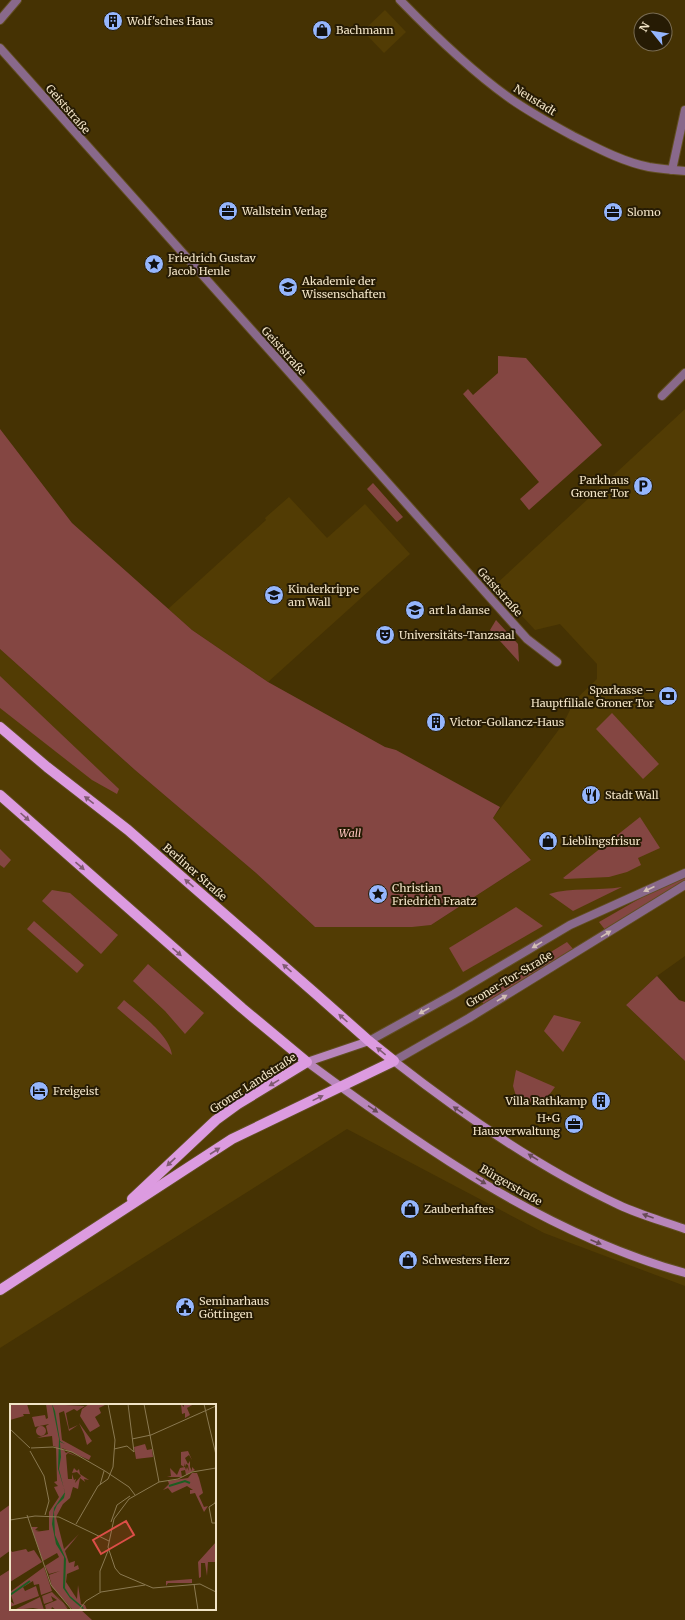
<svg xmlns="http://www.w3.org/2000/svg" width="685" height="1620" font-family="Merriweather,serif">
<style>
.built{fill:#523c04}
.green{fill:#844642}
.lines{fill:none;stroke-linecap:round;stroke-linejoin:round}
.pedestrian-casing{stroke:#614e22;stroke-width:10}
.minor-casing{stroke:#614e22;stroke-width:10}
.secondary-casing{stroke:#614e22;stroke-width:10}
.primary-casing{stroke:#614e22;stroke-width:12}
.pedestrian{stroke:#89698b;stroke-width:8}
.minor{stroke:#89698b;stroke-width:8}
.secondary{stroke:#b885bb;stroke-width:8}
.primary{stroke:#dc9be0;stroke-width:10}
.oneway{fill:#815b72}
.oneway2{fill:#d2bfb5}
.oneway3{fill:#684b56}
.labels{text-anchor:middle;stroke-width:4;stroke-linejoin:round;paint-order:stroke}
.poi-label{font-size:11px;fill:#f2e4c7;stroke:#261b04;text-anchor:start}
.street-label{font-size:11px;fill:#f2e4c7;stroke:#261b04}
.park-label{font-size:11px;font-style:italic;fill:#fdc2bc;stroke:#261b04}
.inset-river{fill:none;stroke:#1c5d21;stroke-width:2}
.inset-road{fill:none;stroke:#8a7951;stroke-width:1}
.view{fill:#dc4e48;fill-opacity:0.15;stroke:#dc4e48;stroke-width:2}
.inset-edge{fill:none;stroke:#f2e4c7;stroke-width:2}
</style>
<rect width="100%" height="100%" fill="#453203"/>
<g class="built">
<polygon points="385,10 406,32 384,53 363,31"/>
<polygon points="685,409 685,956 657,976 626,1005 685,1061 685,1286 544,1233 347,1129 0,1348 0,649 135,770 256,873 315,927 431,925 531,860 493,818 563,724 575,700 597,679 597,664 560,624 535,630 494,586"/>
<polygon points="289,497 327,538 365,504 410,554 268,682 192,630 168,609 266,520 265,518"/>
</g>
<g class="green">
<polygon points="498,356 526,358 602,445 529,510 520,499 539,482 463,394 468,389 473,395 498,373"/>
<polygon points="0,429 72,523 192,630 268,682 385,747 396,750 500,807 493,818 531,860 431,925 412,927 315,927 256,873 135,770 0,649"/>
<polygon points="373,483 403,517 397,522 367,489"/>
<polygon points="496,620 518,644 519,662 490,630"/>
<polygon points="0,676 119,789 117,794 92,780 0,708"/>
<polygon points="612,713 659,764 643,779 596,729"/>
<polygon points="640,817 660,848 638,858 641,865 627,872 609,877 565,879 563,878"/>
<polygon points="0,849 11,860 4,868 0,865"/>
<polygon points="685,878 685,882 606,931 599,922 658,888"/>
<path d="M622 887 573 911 549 894C572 887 598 891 622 887Z"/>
<polygon points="52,890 70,893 118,935 101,954 42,901"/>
<polygon points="516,907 543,926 463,972 449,948"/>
<polygon points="34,921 84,965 77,973 27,929"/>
<polygon points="567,942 574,950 484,1005 479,996"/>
<polygon points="148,964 204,1013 185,1034 165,1011 133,981"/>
<polygon points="657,976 679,1000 685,1002 685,1061 626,1005"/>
<path d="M124 1000C139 1013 170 1035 172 1055L117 1008Z"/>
<polygon points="554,1015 581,1022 563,1052 544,1031"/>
<path d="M516 1070 555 1087C542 1105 536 1106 516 1096L513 1086Z"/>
<polygon points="11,1504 11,1550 0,1558 0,1512"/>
<polygon points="11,1569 11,1609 80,1609 92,1620 0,1620 0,1576"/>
</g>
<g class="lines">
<g class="pedestrian-casing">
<polyline id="pedestrian" points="672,170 685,110"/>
</g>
<g class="minor-casing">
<g id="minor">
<path d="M400 0C434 35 469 69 508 97 529 112 551 124 573 136 597 148 623 162 649 167 661 169 673 170 685 171"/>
<polyline points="0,20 17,0"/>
<polyline points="0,48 527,639 557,662"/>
<polyline points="662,396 685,373"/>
<polyline points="369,1041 454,994 570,925 685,873"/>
<polyline points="394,1061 469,1018 685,885"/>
</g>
</g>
<g class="secondary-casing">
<g id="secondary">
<path d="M394 1061C463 1115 539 1168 619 1205 640 1215 663 1221 685 1229"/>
<path d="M307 1062C423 1148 545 1234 685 1273"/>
<polyline points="307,1062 369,1041"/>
</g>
</g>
<g class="primary-casing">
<g id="primary">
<polyline points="0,727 47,767 128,830 316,994 369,1041 394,1061 232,1139 0,1290"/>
<polyline points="0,795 242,1008 307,1062 238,1104 216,1120 132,1199"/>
</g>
</g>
<use href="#pedestrian" class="pedestrian"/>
<use href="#minor" class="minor"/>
<use href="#secondary" class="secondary"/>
<use href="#primary" class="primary"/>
</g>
<defs><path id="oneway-solid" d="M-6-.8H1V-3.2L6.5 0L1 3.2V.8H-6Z"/></defs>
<g class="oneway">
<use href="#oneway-solid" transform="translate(89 800) rotate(-142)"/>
<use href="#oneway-solid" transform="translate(25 817) rotate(42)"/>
<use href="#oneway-solid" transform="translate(80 866) rotate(41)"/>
<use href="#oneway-solid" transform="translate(189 883) rotate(-139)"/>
<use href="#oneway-solid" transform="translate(177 952) rotate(41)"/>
<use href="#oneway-solid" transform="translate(287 968) rotate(-139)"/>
<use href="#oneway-solid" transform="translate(343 1018) rotate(-138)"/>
<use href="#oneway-solid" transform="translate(381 1051) rotate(-141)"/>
<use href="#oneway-solid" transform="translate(274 1083) rotate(149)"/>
<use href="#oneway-solid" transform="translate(318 1098) rotate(-26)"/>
<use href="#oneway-solid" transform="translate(215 1151) rotate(-33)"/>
<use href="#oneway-solid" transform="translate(171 1162) rotate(137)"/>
</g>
<g class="oneway2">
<use href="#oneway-solid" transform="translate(649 889) rotate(156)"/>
<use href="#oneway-solid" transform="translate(606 934) rotate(-32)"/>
<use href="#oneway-solid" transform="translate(537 945) rotate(149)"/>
<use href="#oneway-solid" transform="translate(502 998) rotate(-31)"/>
<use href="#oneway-solid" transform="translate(424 1011) rotate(151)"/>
</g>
<g class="oneway3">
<use href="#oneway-solid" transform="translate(373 1109) rotate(34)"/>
<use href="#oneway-solid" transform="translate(458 1110) rotate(-145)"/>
<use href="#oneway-solid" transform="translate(533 1157) rotate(-148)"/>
<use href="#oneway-solid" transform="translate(481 1181) rotate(31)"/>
<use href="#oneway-solid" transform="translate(648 1216) rotate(-160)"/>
<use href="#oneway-solid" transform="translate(596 1242) rotate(23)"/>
</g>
<defs>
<g id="building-disc" transform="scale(1)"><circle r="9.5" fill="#95b6fd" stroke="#261b04"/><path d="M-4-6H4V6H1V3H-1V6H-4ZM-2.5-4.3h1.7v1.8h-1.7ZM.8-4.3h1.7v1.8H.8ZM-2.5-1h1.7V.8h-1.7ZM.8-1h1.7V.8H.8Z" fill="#111"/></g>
<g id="shop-disc" transform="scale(1)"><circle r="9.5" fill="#95b6fd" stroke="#261b04"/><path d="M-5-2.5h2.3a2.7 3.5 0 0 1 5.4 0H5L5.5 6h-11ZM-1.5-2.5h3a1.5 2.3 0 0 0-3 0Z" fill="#111"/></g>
<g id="office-disc" transform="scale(1)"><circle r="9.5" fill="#95b6fd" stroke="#261b04"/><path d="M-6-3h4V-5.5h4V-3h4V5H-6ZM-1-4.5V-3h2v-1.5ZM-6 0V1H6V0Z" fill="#111"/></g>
<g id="sight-disc" transform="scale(1)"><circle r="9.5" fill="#95b6fd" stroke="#261b04"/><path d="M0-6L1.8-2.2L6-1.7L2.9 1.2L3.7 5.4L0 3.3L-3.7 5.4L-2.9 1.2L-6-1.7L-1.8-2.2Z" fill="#111"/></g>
<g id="university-disc" transform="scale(1)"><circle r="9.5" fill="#95b6fd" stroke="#261b04"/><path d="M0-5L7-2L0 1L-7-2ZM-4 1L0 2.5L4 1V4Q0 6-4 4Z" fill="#111"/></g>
<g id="parking-disc" transform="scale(1)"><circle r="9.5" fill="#95b6fd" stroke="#261b04"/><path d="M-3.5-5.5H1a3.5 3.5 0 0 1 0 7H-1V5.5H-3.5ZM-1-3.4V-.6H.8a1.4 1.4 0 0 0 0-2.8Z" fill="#111"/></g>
<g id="school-disc" transform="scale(1)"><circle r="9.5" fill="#95b6fd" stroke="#261b04"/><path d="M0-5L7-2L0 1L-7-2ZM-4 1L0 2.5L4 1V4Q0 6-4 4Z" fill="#111"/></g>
<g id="theatre-disc" transform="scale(1)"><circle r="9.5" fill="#95b6fd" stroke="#261b04"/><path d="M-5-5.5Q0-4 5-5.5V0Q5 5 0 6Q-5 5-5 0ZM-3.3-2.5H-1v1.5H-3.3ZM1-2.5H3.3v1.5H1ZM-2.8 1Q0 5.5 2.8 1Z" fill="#111"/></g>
<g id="bank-disc" transform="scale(1)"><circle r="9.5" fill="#95b6fd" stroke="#261b04"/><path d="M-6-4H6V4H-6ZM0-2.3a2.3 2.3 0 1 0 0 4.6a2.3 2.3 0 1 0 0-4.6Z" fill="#111"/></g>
<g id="restaurant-disc" transform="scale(1)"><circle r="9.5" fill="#95b6fd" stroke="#261b04"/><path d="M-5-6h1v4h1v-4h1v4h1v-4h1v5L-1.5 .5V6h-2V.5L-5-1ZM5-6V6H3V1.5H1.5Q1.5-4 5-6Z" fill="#111"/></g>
<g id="hotel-disc" transform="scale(1)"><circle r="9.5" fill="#95b6fd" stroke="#261b04"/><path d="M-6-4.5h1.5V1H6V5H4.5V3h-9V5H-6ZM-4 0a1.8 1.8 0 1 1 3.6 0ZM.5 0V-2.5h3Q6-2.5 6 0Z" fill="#111"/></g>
<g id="civic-disc" transform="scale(1)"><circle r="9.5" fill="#95b6fd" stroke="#261b04"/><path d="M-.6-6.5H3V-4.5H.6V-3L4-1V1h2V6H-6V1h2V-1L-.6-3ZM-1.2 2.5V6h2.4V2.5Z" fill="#111"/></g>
</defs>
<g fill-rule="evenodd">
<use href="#building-disc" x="113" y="21"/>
<use href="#shop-disc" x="322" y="30"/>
<use href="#office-disc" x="228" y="211"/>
<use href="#office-disc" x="613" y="212"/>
<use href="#sight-disc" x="154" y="264"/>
<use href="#university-disc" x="288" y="287"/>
<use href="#parking-disc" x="643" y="486"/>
<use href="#school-disc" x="274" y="595"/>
<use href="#university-disc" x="415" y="610"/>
<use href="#theatre-disc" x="385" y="635"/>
<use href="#bank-disc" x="668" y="696"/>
<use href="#building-disc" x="436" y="722"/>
<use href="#restaurant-disc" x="591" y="795"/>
<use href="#shop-disc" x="548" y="841"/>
<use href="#sight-disc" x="378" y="894"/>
<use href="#hotel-disc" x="39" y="1091"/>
<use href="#building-disc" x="601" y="1101"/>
<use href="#office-disc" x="574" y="1124"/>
<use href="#shop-disc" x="410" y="1209"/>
<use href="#shop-disc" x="408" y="1260"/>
<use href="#civic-disc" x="185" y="1307"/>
</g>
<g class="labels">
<g class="poi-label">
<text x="127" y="25">Wolf'sches Haus</text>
<text x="336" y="34">Bachmann</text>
<text x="242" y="215">Wallstein Verlag</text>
<text x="627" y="216">Slomo</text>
<text x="168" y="262">Friedrich Gustav<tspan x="168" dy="13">Jacob Henle</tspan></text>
<text x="302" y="285">Akademie der<tspan x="302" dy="13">Wissenschaften</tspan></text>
<text x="629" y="484" text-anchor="end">Parkhaus<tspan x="629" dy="13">Groner Tor</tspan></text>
<text x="288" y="593">Kinderkrippe<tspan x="288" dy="13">am Wall</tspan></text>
<text x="429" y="614">art la danse</text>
<text x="399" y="639">Universitäts-Tanzsaal</text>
<text x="654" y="694" text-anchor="end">Sparkasse –<tspan x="654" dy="13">Hauptfiliale Groner Tor</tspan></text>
<text x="450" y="726">Victor-Gollancz-Haus</text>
<text x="605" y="799">Stadt Wall</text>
<text x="562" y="845">Lieblingsfrisur</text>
<text x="392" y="892">Christian<tspan x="392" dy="13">Friedrich Fraatz</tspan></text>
<text x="53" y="1095">Freigeist</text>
<text x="587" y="1105" text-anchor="end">Villa Rathkamp</text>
<text x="560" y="1122" text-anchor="end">H+G<tspan x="560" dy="13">Hausverwaltung</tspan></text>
<text x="424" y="1213">Zauberhaftes</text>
<text x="422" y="1264">Schwesters Herz</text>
<text x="199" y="1305">Seminarhaus<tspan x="199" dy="13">Göttingen</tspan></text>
</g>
<g class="street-label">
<text transform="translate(535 100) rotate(32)" y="4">Neustadt</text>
<text transform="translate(68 109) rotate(49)" y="4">Geiststraße</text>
<text transform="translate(284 351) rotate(48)" y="4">Geiststraße</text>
<text transform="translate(500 592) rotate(48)" y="4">Geiststraße</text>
<text transform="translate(195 872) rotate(41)" y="4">Berliner Straße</text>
<text transform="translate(509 979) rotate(-31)" y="4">Groner-Tor-Straße</text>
<text transform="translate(253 1083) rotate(-33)" y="4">Groner Landstraße</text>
<text transform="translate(511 1185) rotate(30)" y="4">Bürgerstraße</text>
</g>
<g class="park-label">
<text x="350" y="837">Wall</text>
</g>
</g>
<g transform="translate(10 1404)">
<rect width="206" height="206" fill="#453203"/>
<path d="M0 0H17L20 10H13L14 12 0 16ZM36 0 75 2 67 7 64 5 56 9 59 25 68 21 59 27 54 7 49 9 52 36 81 52 79 56 52 44 56 49 58 48 69 53 58 49 56 51 58 75H62V70L64 76 66 75 65 79 71 72 67 68 62 69 64 64 67 67 69 65 70 70 79 76 74 75 75 78 70 74 68 85 63 83 60 94 53 100 46 113 54 145 69 130 55 147 59 159 65 157 64 163 68 161 69 165 57 170 56 178 67 195 68 181 71 200 75 201 77 206H63L42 183 39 171 50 167 39 170 35 162 49 153 47 149 33 157 21 123H28L25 126 29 127 25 128 39 126V108L49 93 44 83 48 82 44 78 47 77 46 43 43 42 42 32 27 34 38 30 36 22 39 20 25 23 22 13 35 11 36 15 38 14ZM79 0 95 1 89 4 91 9 85 13 90 22 80 28 70 12 72 5ZM171 0 174 3V0H184L177 4 180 11 175 14V9L172 10ZM69 19 82 37 77 41 74 30ZM26 27a5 5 0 1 1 10 0a5 5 0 1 1-10 0ZM135 40 137 46 142 45 143 53 126 55 124 43ZM178 47 182 56 179 51 175 54 178 60 180 57V67V63L182 67V63L185 66 176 71 175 66 171 67 172 73H157L161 72 160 64 167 71 170 64 175 63 176 66 177 63 179 67 178 61 176 60 175 63 174 59V63L171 61V48ZM182 69H187L189 74 193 89 189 92 194 103 198 102 194 108 185 89 180 90V86H183L177 82 162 89 158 84 153 86 159 80 158 77 178 74ZM206 138V158H198L197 172 195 159H191V173L189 174 188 158ZM0 145 2 148 16 145 18 148 24 146 32 158 0 178ZM34 163 42 187 40 181 42 187 31 191 29 180 24 181 23 177 13 183 15 187 26 182 29 192 0 203V197L4 200 0 188ZM182 175V179H158L156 182V177ZM42 188 52 198 44 188 57 203 58 205 54 200 58 206H46L42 203 41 206H36L35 201 47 196 41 192 43 197 34 200 32 192ZM30 193 34 206 23 204 4 206Z" fill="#844642"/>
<path d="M42 0 45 7 50 37 55 40 50 38 51 53 49 65 55 89 54 94 47 101 44 108 45 131 56 155 55 184 60 192 73 203 74 206 60 194 53 184 54 153 46 140 42 120 44 104 55 88 48 65 49 35Z" fill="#1c5d21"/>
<path class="inset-river" d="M159 82 175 77 180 79M0 191 20 177"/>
<path class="inset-road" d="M118 0 124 48M134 0 149 78 119 95 104 115 98 143 105 164 110 170 143 184 190 180 206 188M194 0 206 51M0 25 20 44M122 35 141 31 206 2M21 44 43 43 62 48 95 67 119 83 125 91M104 45 117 42 124 48M20 47 34 72 39 97 35 111M149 78 168 75 182 68 206 64M90 81 94 67M206 95 205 99 199 103 202 119H206M17 111 41 181 62 206M0 116 25 112 49 113 99 137M101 118 107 101 120 92M66 120 88 82 98 75 103 63 105 36 98 0M184 180 188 206M90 188V167L98 147M69 206 76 197 91 188 135 181"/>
<path class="view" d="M116 117 124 131 91 150 83 136Z"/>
<rect width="206" height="206" class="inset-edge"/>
</g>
<g transform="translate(653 32) rotate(300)"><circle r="19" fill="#261b04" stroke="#786b52"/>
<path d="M0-3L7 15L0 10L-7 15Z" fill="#95b6fd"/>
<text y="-6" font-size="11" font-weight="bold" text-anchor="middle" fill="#f2e4c7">N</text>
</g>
</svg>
